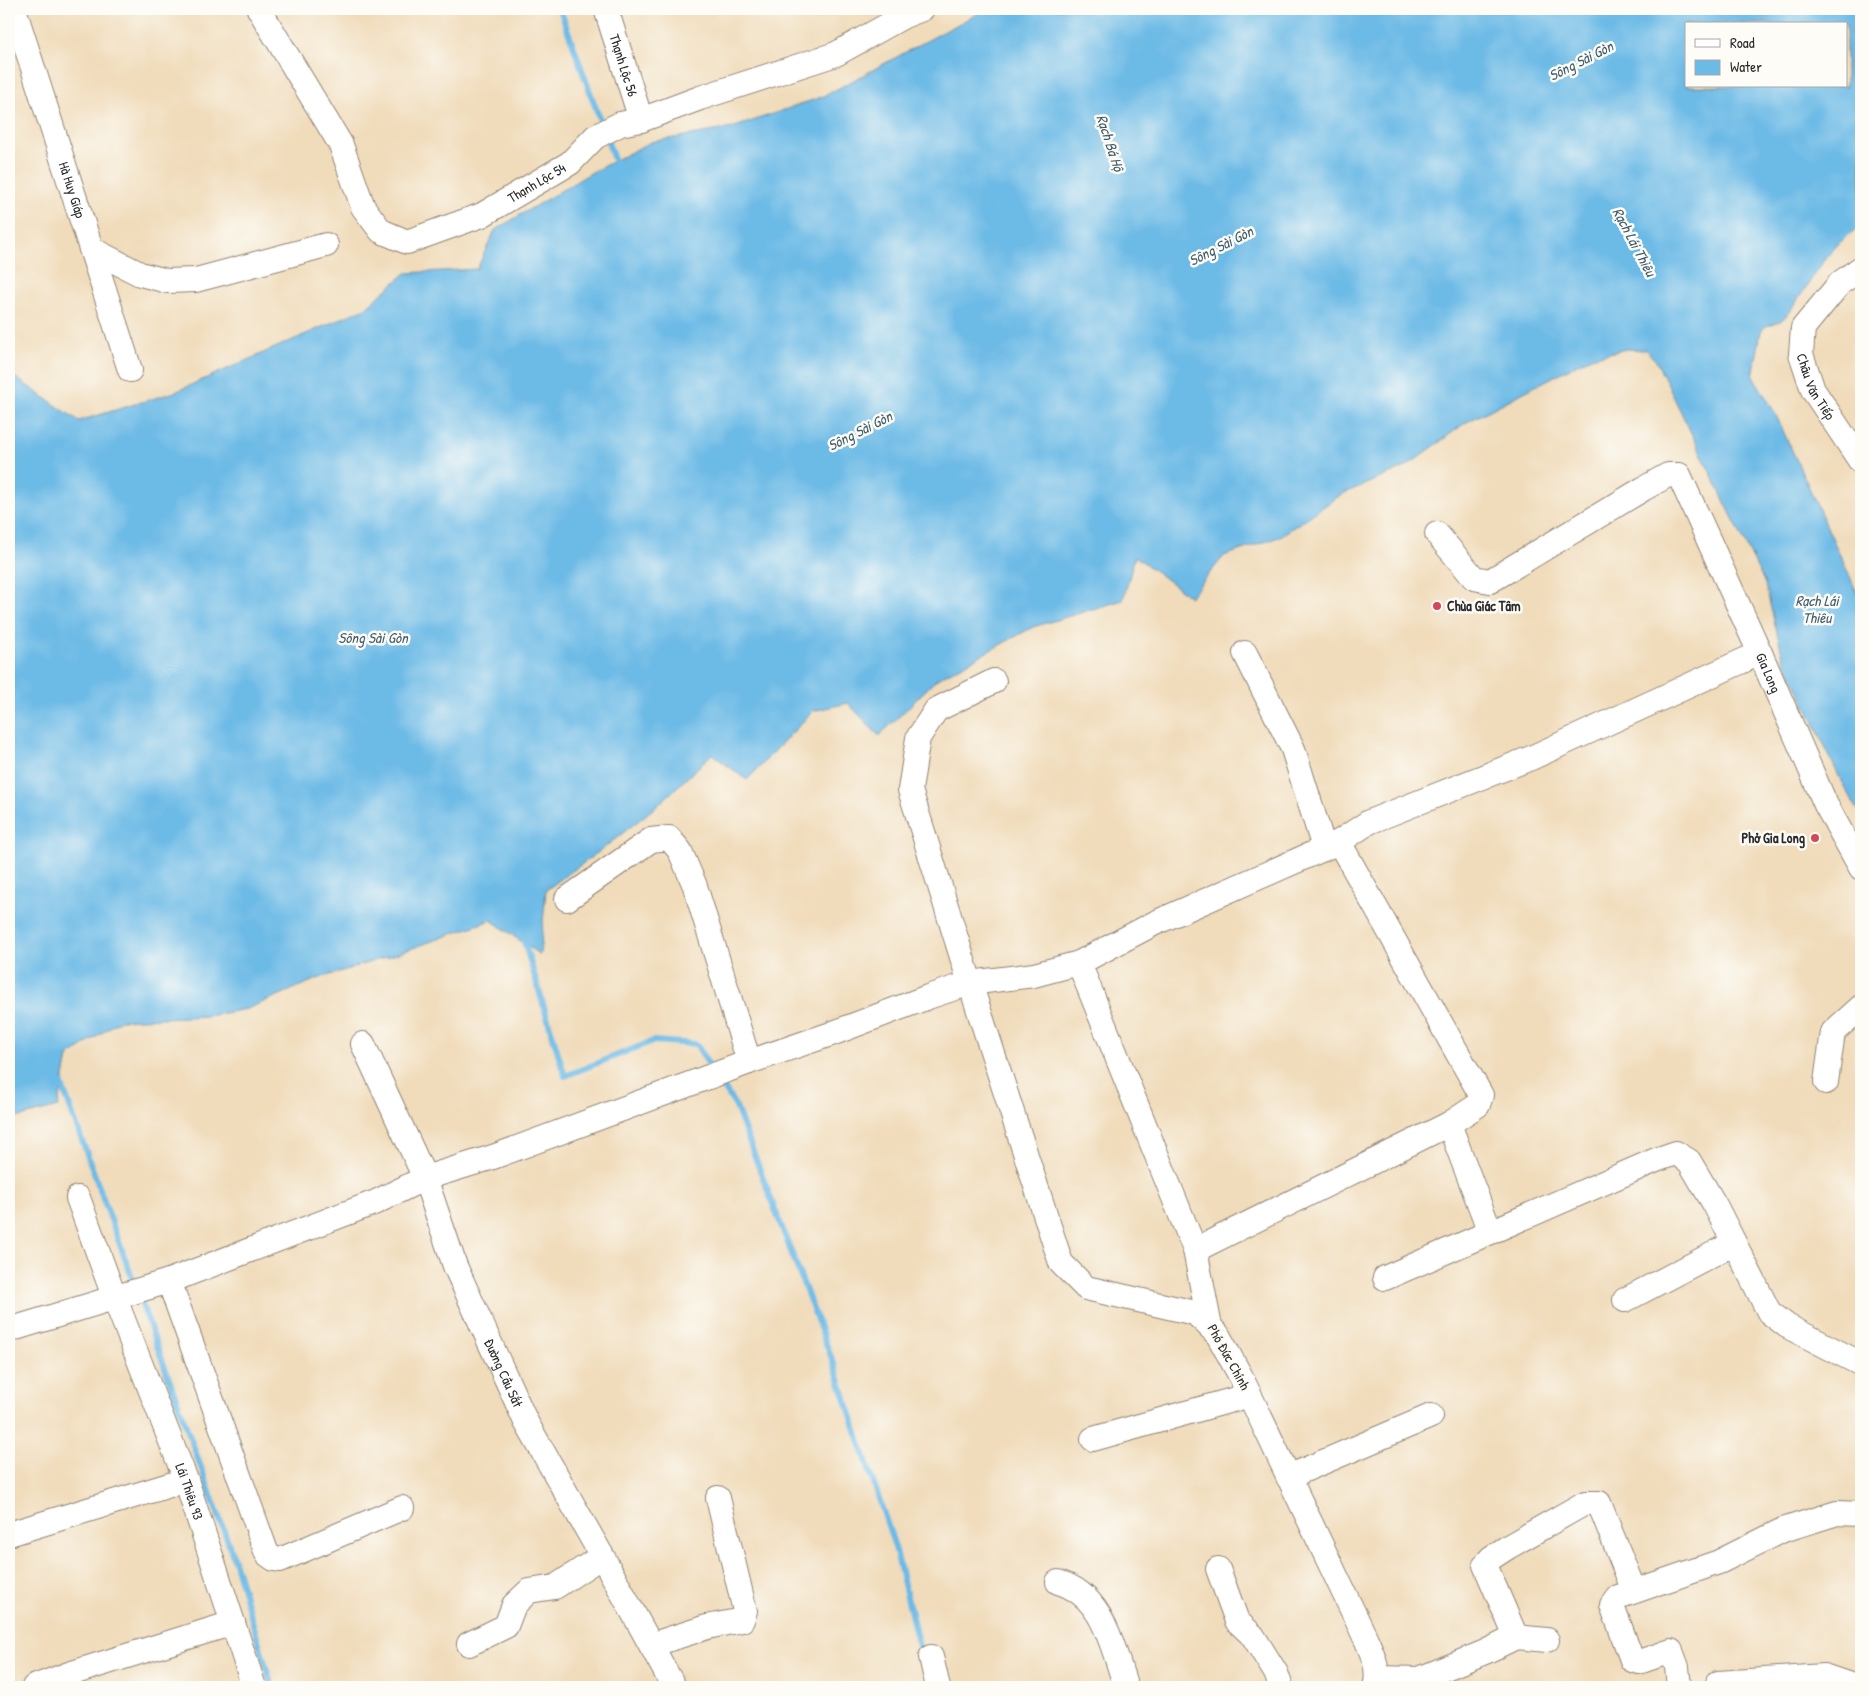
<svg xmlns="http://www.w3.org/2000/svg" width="1870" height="1696" font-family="'Patrick Hand',sans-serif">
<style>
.water{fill:#6cbae6;stroke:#4c7288;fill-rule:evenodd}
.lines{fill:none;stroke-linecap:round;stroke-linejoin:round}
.stream{stroke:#6cbae6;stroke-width:6}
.minor-casing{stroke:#8e8372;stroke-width:26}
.minor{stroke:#fff;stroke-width:24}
.poi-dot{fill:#d1495b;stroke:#fdfcf7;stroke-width:2}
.labels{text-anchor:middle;stroke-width:5;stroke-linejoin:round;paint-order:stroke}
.street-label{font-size:14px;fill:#2b2b2b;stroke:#fdfcf7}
.poi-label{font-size:14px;font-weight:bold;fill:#2b2b2b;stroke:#fdfcf7;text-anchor:start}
.water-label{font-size:15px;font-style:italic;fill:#425d6c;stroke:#fdfcf7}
</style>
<rect width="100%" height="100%" fill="#fdfcf7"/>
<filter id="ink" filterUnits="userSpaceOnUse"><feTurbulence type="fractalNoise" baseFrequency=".02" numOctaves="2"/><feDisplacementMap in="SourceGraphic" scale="10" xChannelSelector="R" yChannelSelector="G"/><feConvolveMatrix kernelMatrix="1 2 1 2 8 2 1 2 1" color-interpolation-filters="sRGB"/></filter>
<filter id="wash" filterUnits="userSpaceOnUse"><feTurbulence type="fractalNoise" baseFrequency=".0096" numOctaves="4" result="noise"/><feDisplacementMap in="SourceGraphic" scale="20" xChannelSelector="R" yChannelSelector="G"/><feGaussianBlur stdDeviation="1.12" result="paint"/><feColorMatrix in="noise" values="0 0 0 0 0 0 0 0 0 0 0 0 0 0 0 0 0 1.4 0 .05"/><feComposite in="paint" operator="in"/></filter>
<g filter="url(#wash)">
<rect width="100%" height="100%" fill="#f0dbba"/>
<path class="water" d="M986 9H1861V226C1825 247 1810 287 1784 318 1778 325 1767 322 1761 331L1753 376 1774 411 1861 601V815L1844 787 1783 657 1765 584 1656 361 1646 350 1626 349 1591 357 1465 423 1406 467 1342 494 1279 537 1224 556 1190 597 1135 556 1123 600 1033 627 937 679 879 736 848 703 813 711 747 780 712 754 658 805 604 848 546 890 540 955 491 920 396 954 317 979 247 1009 207 1016 120 1020 68 1057 58 1107 9 1120V417L13 376 79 421 175 392 365 308 406 273 477 269 495 230 594 171 651 142 732 128 824 96ZM1686 24H1846V86H1686Z"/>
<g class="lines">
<g class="stream">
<polyline points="560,9 603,128"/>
<polyline points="606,137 617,168"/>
<polyline points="523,938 565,1076 653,1041 696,1044 712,1070"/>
<polyline points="59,1077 135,1286"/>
<polyline points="718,1078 736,1107 835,1367 895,1547 922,1659"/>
<polyline points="139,1296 231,1550 272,1687"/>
</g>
</g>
</g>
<g filter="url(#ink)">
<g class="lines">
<g class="minor-casing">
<g id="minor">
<path id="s1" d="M14 9 130 370"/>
<path id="s2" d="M259 9 341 145 363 207 381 231 407 242 482 215 570 163 595 137 620 124 641 120 700 98 836 54 904 16 922 9"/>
<path id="s3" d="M606 9 641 120"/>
<polyline points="91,249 140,274 167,281 196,280 326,245"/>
<path id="s4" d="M1861 268 1840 283 1803 328 1801 354 1813 390 1861 462"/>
<path id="s5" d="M1437 534 1474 578 1490 581 1643 489 1668 475H1679L1760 653 1826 805 1861 868"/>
<polyline points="1245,653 1293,749 1324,848"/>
<polyline points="994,681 936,710 918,738 910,790 970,983 1061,1263 1086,1288 1195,1313 1210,1327"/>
<polyline points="567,899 651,840 669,838 680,851 695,886 749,1062"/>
<path d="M1079 963 1195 1250 1210 1327 1218 1335 1240 1375 1366 1639C1373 1655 1380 1670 1375 1687"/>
<path id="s6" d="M363 1044 425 1178 455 1266 526 1422 602 1556 674 1687"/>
<polyline points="1826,1082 1833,1032 1861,1007"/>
<polyline points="1449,1124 1490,1232"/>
<path id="s7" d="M78 1198 115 1299 186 1480 254 1687"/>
<polyline points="1195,1250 1449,1124 1478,1105 1481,1095 1339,842"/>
<polyline points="1385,1278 1656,1160 1676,1153 1689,1161 1715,1205 1769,1312 1787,1326 1861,1364"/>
<polyline points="169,1281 267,1554 274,1559 280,1560 402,1508"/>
<polyline points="1625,1300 1734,1243"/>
<polyline points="9,1330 169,1281 376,1202 425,1178 493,1157 749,1062 831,1034 928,997 970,983 1034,975 1079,963 1155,923 1339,842 1369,822 1531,758 1760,653"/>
<polyline points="1093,1439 1250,1395"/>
<polyline points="1288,1477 1431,1416"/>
<polyline points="9,1534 186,1480"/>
<polyline points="1218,1569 1237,1621 1253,1636 1276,1673 1281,1687"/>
<path d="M1058 1582C1104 1595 1112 1647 1126 1687"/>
<polyline points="1516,1637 1485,1565 1491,1558 1508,1547 1585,1503 1599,1503 1634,1591"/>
<polyline points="469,1644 506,1626 514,1605 529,1591 555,1587 602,1556"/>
<polyline points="651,1645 707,1627 742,1620 745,1611 718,1498"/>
<polyline points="931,1657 938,1687"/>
<polyline points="1377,1678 1419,1679 1485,1652 1516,1637 1547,1640"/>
<polyline points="1718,1683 1824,1676 1856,1687"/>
<polyline points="34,1687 69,1674 233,1623"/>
<polyline points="1679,1687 1677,1667 1671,1651 1639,1662 1632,1660 1612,1605 1618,1597 1719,1562 1783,1530 1837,1513 1861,1514"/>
</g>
</g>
<use href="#minor" class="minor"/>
</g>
</g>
<g class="poi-dot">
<circle cx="1437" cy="606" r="5"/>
<circle cx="1815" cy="838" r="5"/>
</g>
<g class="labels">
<g class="street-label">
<text dy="5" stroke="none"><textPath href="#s3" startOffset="59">Thạnh Lộc 56</textPath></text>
<text dy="5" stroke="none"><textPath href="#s2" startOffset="426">Thạnh Lộc 54</textPath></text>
<text dy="5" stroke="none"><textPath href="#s1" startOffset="190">Hà Huy Giáp</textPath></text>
<text dy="5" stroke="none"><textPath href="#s4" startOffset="146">Châu Văn Tiếp</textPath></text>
<text dy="5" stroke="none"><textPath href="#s5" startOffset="509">Gia Long</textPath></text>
<text transform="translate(1229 1357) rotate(61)" y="5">Phó Đức Chính</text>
<text dy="5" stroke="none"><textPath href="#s6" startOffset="358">Đường Cầu Sắt</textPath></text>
<text dy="5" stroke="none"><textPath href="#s7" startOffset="314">Lái Thiêu 93</textPath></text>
</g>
<g class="poi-label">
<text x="1447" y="611">Chùa Giác Tâm</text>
<text x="1805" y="843" text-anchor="end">Phở Gia Long</text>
</g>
<g class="water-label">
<text transform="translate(1581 61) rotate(-27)" y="5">Sông Sài Gòn</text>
<text transform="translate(1110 143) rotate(72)" y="5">Rạch Bá Hộ</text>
<text transform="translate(1634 242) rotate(62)" y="5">Rạch Lái Thiêu</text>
<text transform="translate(1221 246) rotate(-27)" y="5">Sông Sài Gòn</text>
<text transform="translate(860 431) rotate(-27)" y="5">Sông Sài Gòn</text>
<text x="1817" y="606">Rạch Lái<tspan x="1817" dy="17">Thiêu</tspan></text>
<text x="373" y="643">Sông Sài Gòn</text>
</g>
</g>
<rect width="1870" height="1696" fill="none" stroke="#fdfcf7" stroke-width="30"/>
<rect x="1685" y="22" width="162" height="65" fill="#fdfcf7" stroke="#a9a8a5"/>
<rect x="1695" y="39" width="25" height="8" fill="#ffffff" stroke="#a9a8a5"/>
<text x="1730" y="48" font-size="15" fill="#2b2b2b">Road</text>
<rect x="1695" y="60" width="25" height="15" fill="#6cbae6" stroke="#a9a8a5"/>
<text x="1730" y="72" font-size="15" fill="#2b2b2b">Water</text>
</svg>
